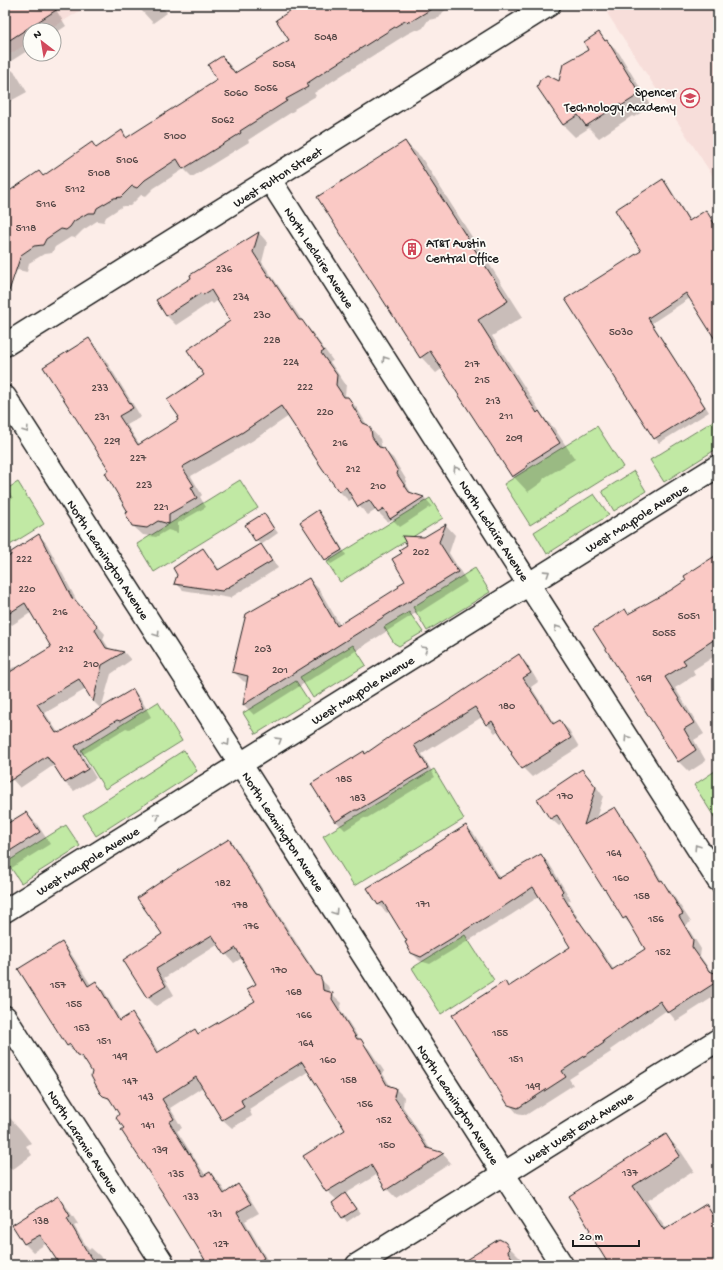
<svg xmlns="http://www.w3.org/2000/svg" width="723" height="1270" font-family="'Gochi Hand',sans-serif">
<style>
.built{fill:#f7deda}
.green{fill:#c1e9a4;stroke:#6e8260}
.shadow{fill:#0003;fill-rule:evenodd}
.building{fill:#fac9c5;stroke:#1c1c1c}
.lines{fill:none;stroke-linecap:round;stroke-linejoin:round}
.minor-casing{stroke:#1c1c1c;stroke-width:25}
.minor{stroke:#fdfcf7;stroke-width:22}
.oneway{stroke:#989794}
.labels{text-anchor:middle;stroke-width:3.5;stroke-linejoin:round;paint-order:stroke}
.number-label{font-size:11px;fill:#544746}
.poi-label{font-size:13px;fill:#1c1c1c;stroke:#fdfcf7;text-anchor:end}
.street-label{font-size:13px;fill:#1c1c1c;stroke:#fdfcf7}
</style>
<rect width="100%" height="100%" fill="#fcede8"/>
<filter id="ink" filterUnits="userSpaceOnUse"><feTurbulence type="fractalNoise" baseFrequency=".025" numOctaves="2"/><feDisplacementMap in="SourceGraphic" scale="8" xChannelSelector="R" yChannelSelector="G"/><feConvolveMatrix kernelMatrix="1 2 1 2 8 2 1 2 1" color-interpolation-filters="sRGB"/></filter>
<g filter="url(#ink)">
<g class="built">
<polygon points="5,5 89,5 49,30 30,30 30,42 5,57"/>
<polygon points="620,5 718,5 718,184 607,13"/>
</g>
<g class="green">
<polygon points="718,418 718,448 664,482 650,460"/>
<polygon points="597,426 623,467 530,525 504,484"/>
<polygon points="634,471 646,491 614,511 602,491"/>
<polygon points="240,480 258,508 154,572 137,544"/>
<polygon points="18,482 44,524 5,548 5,490"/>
<polygon points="594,494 609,515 547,554 534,532"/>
<polygon points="430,498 443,518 340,582 327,562"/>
<polygon points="475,568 490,592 427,631 413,607"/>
<polygon points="409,612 423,632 399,646 394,643 384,627"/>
<polygon points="353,645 366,665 313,698 300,677"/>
<polygon points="296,681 309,701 256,734 243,713"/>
<polygon points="158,702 182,741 105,789 81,750"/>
<polygon points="184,750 197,771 96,836 83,815"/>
<polygon points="434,769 464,819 354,886 323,836"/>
<polygon points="718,769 718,823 694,785"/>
<polygon points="66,825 80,846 21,883 7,862"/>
<polygon points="465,935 494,980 441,1014 412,968"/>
</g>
<g class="shadow">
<polygon points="5,5 53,5 66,26 54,34 54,30 30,30 30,49 5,65"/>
<polygon points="138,5 161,5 167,13 153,23 142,11"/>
<polygon points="308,5 462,5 462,7 453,5 443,12 439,18 428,20 423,28 419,30 415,30 407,34 342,75 314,93 316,96 294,109 295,110 248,140 249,142 192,177 184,169 154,188 146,196 141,195 130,206 123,206 106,217 104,222 97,221 83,230 75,238 71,237 55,247 52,253 44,254 29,263 27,272 18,270 5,278 5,194 39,172 44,177 92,143 97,148 122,132 128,138 218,80 222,57 231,66 236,74 290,40"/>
<polygon points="599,34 619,53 651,106 634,117 632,116 599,138 589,128 575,137 563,125 560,82 589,50"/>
<polygon points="12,70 16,74 27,92 5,104 5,74"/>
<polygon points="405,142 421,157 523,317 492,336 545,419 554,428 575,459 544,478 542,482 528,492 513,476 443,368 436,373 421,357"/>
<polygon points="663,180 668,185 690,221 706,212 718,229 718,342 690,298 652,323 709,412 659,443 655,438 643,251"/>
<polygon points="259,233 267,242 262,262 304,323 311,331 333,361 330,362 346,385 345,395 357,408 367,425 380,439 382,449 393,458 407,481 406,484 412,494 424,497 432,506 400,527 392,519 388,522 376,510 368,515 359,506 354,498 349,501 340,492 289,416 252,441 191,476 202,495 200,497 206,507 178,523 178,533 168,530 156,537 143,535 133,526 129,512 110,471 89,339 98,348 141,417 127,425 140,445 180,420 205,375 231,321 218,300 213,304 211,302 176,325 167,316 157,300 193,278"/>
<polygon points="5,487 13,498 5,504"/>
<polygon points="318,512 323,516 346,555 331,564 326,560 301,522"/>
<polygon points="264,514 278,533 261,545 268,553 278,568 230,598 183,590 176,583 203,550 210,557 220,570 261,545 256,540"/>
<polygon points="446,525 455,535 449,553 467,582 420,612 419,611 254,715 244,705 248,683 243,681 233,671 309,579 319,589 340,625 401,587 407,581 424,538"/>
<path d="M39 535 47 544 79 605 105 634 103 639 110 650 124 652 131 660 111 674 101 709 133 690 141 699 151 717 129 729 126 728 82 755 96 778 74 791 65 783 54 765 20 788 12 779 5 769V672L14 667 17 669 53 647 32 612 12 625 10 623 5 627V560ZM86 689 93 701 101 709 59 734 45 713Z"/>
<polygon points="718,555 718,654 693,670 695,675 675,688 704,734 694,740 706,761 689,772 679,762 594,629 624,610 629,615 672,591 688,580"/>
<polygon points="519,656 527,664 538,682 531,687 555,724 560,722 569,730 579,747 532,777 523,768 499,730 495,733 487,724 482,717 422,754 435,777 367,818 364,818 345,830 336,821 366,755"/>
<polygon points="582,770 590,778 603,796 596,819 614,808 622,816 664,884 669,889 691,922 686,925 701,949 700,956 712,973 718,975 718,994 676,1021 667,1010 610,1050 611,1052 569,1079 573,1085 526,1115 517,1113 509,1104 504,982 510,987 571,948 540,896 511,915 430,964 420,961 412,953 409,941 390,911 387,913 379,905 466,826 474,834 501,879 540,855 549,863 571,900 568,901 583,926 606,957 614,970 646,950 632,926 624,918 609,894 604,889 563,823 559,826 550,818"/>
<polygon points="26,813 37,824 50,844 5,872 5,826"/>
<polygon points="229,840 237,849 319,978 328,986 331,993 342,1003 340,1009 360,1040 369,1049 384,1071 383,1074 391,1087 396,1089 404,1097 403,1107 431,1150 443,1154 451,1163 396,1198 387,1189 378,1174 345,1194 360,1213 347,1222 333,1203 337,1200 327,1191 347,1131 309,1071 249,1109 252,1116 232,1128 223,1120 203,1087 170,1108 182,1128 177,1131 206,1176 210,1173 219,1182 226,1193 238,1185 247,1194 259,1213 245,1221 270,1265 210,1265 198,1246 192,1240 125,1129 120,1114 115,1105 104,1095 93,1072 86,1063 67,1045 62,943 70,952 91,985 95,983 104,991 121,1021 132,1015 140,1023 159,1052 195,1030 199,1034 256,1001 258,984 242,958 234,963 226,954 219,944 164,978 174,995 156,1006 147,997 163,934"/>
<polygon points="5,1114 8,1119 10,1118 21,1130 31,1143 26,1146 32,1155 12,1170 7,1165 5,1167"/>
<polygon points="665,1135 680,1150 694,1171 647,1201 667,1229 706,1206 718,1218 718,1265 610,1265 596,1241"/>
<polygon points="58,1198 66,1206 78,1224 74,1226 89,1250 91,1248 100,1256 105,1265 62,1265 47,1243 33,1252 25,1244 14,1226"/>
<polygon points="505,1243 520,1258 524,1263 523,1265 459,1265"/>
</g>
<g class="building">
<polygon points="5,5 64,5 5,43"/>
<polygon points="299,5 438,5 410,22 405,21 398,25 333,66 306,84 308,87 286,99 287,101 240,131 241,133 183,169 177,159 145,180 137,188 132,186 121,197 114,198 97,208 95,213 88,213 74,221 70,227 66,230 61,229 46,239 43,245 34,246 21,255 9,291 5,291 5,194 39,171 43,176 92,142 96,148 122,130 126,138 217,80 208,65 222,56 231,69 232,69 235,73 289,40 276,20"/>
<polygon points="599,32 605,41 607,40 640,94 621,106 620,104 586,126 578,115 563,125 537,87 540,80 547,75 559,81 563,64 588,50 584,42"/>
<polygon points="405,141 508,301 478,320 537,413 539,411 560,443 528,463 527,467 512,477 430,351 420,358 317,197"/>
<polygon points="663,179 689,221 706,210 718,230 718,344 686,293 648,318 705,407 654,439 565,299 641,251 615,210"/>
<polygon points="259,232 253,252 269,277 270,276 299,320 302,320 324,351 321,353 337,375 336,385 344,397 348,397 353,404 352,405 363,423 368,425 371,429 372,437 379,447 384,448 398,471 397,474 409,492 424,497 390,519 384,509 378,513 369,500 358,507 346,487 339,492 322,468 281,406 243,432 182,467 194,486 191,487 197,498 169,514 169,524 158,521 147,528 132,526 125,513 128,512 105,473 109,470 43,367 89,338 133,408 119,416 138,445 178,420 177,418 179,417 167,400 204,375 187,350 230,321 211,290 203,295 201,293 166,316 156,300 191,278 190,275"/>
<polygon points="318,510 342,550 325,560 300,522"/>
<polygon points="264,513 274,529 255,541 245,525"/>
<polygon points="446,524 439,542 458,572 409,602 409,601 243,705 248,676 232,672 246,614 309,578 337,626 399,587 398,585 405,581 392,559 402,553 399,550 407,545 402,536 424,537"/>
<polygon points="39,534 73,600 74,599 97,625 95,630 106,648 124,652 102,665 93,702 79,679 37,704 56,733 58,732 59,733 133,689 143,708 120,721 117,720 75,746 88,769 65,783 51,761 50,761 47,756 5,784 5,675 51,647 25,603 5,616 5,559 11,555 11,552"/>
<polygon points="261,544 272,561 222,591 174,584 177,575 173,568 203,548 218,570"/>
<polygon points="718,554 718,637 683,660 686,664 665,677 694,723 684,729 696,750 678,762 593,629 625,609 628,614 671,590 686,580 684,576"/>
<polygon points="519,654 531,673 523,678 553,724 560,720 571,738 522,769 511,754 512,753 492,721 486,725 475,707 414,745 428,768 358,810 355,810 335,822 311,784 364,751 365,754 404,727 437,708"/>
<polygon points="582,769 596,787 584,825 615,807 644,853 660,881 662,880 683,914 679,916 693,940 692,947 709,971 718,974 718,981 668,1013 660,1001 603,1041 604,1043 562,1071 566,1077 518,1108 508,1105 452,1015 505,981 508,987 570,947 533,887 503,907 421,957 411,953 405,942 407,941 383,902 378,905 367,888 433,847 433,846 466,825 498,879 541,854 563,891 561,893 578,921 579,921 598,948 612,970 645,949 626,917 623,919 605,889 604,890 557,815 550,819 537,799"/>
<polygon points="26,812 40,832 5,854 5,825"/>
<polygon points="229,839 297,947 316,975 320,976 322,981 323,990 333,993 332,999 357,1039 361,1039 375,1062 375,1064 387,1085 396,1088 394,1097 427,1148 444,1153 386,1190 371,1165 326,1192 303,1156 345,1130 302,1062 241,1100 244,1107 222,1120 196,1077 162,1099 174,1119 169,1122 189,1154 190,1153 203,1176 210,1172 224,1194 238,1184 251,1204 237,1212 264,1258 253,1265 208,1265 193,1240 192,1241 162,1192 121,1130 124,1128 116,1118 119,1114 109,1098 103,1096 100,1093 91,1076 92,1072 82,1056 77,1055 70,1044 67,1046 18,969 62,942 88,986 96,981 119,1021 132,1013 157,1053 195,1029 198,1034 255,1001 247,989 256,984 236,948 225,955 212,935 156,969 166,986 147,998 123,960 162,934 137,898 172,874"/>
<polygon points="666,1134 680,1156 633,1186 664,1230 706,1204 718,1224 718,1265 609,1265 595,1242 588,1233 590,1230 569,1196"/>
<polygon points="345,1193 356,1209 342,1218 332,1203"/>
<polygon points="58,1196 70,1216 67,1218 95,1265 60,1265 40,1235 24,1244 12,1225"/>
<polygon points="499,1239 505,1242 509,1247 508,1252 517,1265 458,1265"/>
</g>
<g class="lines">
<g class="minor-casing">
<g id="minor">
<polyline points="270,180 718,880"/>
<polyline points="5,345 549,5"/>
<polyline points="5,397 562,1265"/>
<polyline points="5,911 718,466"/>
<polyline points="5,1017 164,1265"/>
<polyline points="357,1265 718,1040"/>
</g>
</g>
<use href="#minor" class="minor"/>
</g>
<defs><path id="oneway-chevron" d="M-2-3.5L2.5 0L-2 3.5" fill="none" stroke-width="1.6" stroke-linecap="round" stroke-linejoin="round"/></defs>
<g class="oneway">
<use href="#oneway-chevron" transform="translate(385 359) rotate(-123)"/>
<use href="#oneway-chevron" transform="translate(26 430) rotate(57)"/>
<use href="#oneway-chevron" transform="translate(456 469) rotate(-123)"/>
<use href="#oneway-chevron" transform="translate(547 573) rotate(-33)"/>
<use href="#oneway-chevron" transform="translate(557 628) rotate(-122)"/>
<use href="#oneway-chevron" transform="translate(157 634) rotate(57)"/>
<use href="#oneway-chevron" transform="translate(425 649) rotate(-32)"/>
<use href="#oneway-chevron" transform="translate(627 738) rotate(-123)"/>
<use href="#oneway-chevron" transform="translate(279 740) rotate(-32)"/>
<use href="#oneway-chevron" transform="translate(227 743) rotate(57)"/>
<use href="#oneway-chevron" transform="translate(157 816) rotate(-32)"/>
<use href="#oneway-chevron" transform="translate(697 847) rotate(-123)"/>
<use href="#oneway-chevron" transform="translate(335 912) rotate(57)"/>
</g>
</g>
<defs>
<g id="school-ring" transform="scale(1)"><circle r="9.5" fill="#fdfcf7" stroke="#d1495b" stroke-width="1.5"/><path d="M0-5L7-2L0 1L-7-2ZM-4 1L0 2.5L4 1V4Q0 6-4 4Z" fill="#d1495b"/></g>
<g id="building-ring" transform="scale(1)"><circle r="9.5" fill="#fdfcf7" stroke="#d1495b" stroke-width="1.5"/><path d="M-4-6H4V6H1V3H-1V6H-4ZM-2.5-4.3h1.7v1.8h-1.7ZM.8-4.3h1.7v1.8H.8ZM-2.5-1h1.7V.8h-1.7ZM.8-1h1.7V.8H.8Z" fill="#d1495b"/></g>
</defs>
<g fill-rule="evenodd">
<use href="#school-ring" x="690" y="98"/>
<use href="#building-ring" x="412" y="249"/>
</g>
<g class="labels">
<g class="number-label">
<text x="326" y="40">5048</text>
<text x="284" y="67">5054</text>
<text x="266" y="91">5056</text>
<text x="236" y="96">5060</text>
<text x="223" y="123">5062</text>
<text x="175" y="139">5100</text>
<text x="127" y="163">5106</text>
<text x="99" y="176">5108</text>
<text x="75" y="192">5112</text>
<text x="46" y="207">5116</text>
<text x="26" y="231">5118</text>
<text x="224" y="272">236</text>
<text x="241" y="300">234</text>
<text x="262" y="318">230</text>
<text x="621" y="335">5030</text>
<text x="272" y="343">228</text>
<text x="291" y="365">224</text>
<text x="472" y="367">217</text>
<text x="482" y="383">215</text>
<text x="305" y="390">222</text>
<text x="100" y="391">233</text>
<text x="493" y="404">213</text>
<text x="325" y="415">220</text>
<text x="506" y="419">211</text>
<text x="102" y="420">231</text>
<text x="514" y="441">209</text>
<text x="112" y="444">229</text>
<text x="340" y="446">216</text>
<text x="138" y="461">227</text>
<text x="353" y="472">212</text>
<text x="144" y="488">223</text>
<text x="378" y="489">210</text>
<text x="161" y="510">221</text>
<text x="421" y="555">202</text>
<text x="24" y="562">222</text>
<text x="27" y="592">220</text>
<text x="60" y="615">216</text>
<text x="689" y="619">5051</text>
<text x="664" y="636">5055</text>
<text x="66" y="652">212</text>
<text x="263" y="652">203</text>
<text x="91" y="667">210</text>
<text x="280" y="673">201</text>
<text x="644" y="681">169</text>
<text x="507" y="709">180</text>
<text x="344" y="782">185</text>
<text x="565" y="799">170</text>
<text x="358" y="801">183</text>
<text x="614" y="856">164</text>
<text x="621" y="881">160</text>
<text x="223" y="886">182</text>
<text x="642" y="899">158</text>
<text x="423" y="907">171</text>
<text x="240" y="908">178</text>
<text x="656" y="922">156</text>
<text x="251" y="929">176</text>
<text x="663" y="955">152</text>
<text x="279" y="973">170</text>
<text x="58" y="988">157</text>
<text x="294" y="995">168</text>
<text x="74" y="1007">155</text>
<text x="304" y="1018">166</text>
<text x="82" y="1031">153</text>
<text x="500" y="1036">155</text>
<text x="104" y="1044">151</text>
<text x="306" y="1046">164</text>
<text x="120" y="1059">149</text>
<text x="516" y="1062">151</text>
<text x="328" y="1063">160</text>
<text x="349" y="1083">158</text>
<text x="130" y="1084">147</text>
<text x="533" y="1089">149</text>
<text x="146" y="1100">143</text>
<text x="365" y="1107">156</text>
<text x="384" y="1123">152</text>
<text x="148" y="1128">141</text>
<text x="387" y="1148">150</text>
<text x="160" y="1153">139</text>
<text x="630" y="1176">137</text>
<text x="176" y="1177">135</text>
<text x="191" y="1200">133</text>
<text x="215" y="1217">131</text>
<text x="41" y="1224">138</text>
<text x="221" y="1247">127</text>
</g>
<g class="poi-label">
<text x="676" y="96">Spencer<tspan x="676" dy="15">Technology Academy</tspan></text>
<text x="426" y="247" text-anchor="start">AT&amp;T Austin<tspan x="426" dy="15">Central Office</tspan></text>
</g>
<g class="street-label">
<text transform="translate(277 176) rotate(-32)" y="5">West Fulton Street</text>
<text transform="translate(320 257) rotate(57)" y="5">North Leclaire Avenue</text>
<text transform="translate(636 517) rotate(-32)" y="5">West Maypole Avenue</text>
<text transform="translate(495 530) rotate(57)" y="5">North Leclaire Avenue</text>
<text transform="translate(109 559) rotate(57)" y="5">North Leamington Avenue</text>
<text transform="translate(362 689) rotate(-32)" y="5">West Maypole Avenue</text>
<text transform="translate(284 831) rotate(57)" y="5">North Leamington Avenue</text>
<text transform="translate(87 860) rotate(-32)" y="5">West Maypole Avenue</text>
<text transform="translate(459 1104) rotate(57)" y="5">North Leamington Avenue</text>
<text transform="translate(578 1127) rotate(-32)" y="5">West West End Avenue</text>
<text transform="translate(84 1141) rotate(57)" y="5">North Laramie Avenue</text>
</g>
</g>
<rect width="723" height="1270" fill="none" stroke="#fdfcf7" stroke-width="20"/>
<rect x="10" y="10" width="703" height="1250" fill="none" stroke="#1c1c1c" stroke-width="1.5" filter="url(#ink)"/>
<g transform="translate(42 42) rotate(329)"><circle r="19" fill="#fdfcf7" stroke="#a3a29f"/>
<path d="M0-3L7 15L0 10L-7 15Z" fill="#d1495b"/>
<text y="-6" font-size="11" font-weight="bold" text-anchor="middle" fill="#1c1c1c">N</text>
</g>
<path d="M573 1240v6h66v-6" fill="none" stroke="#1c1c1c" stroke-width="2"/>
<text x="579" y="1240" font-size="12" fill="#1c1c1c" stroke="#fdfcf7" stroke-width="3" paint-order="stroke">20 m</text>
</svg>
